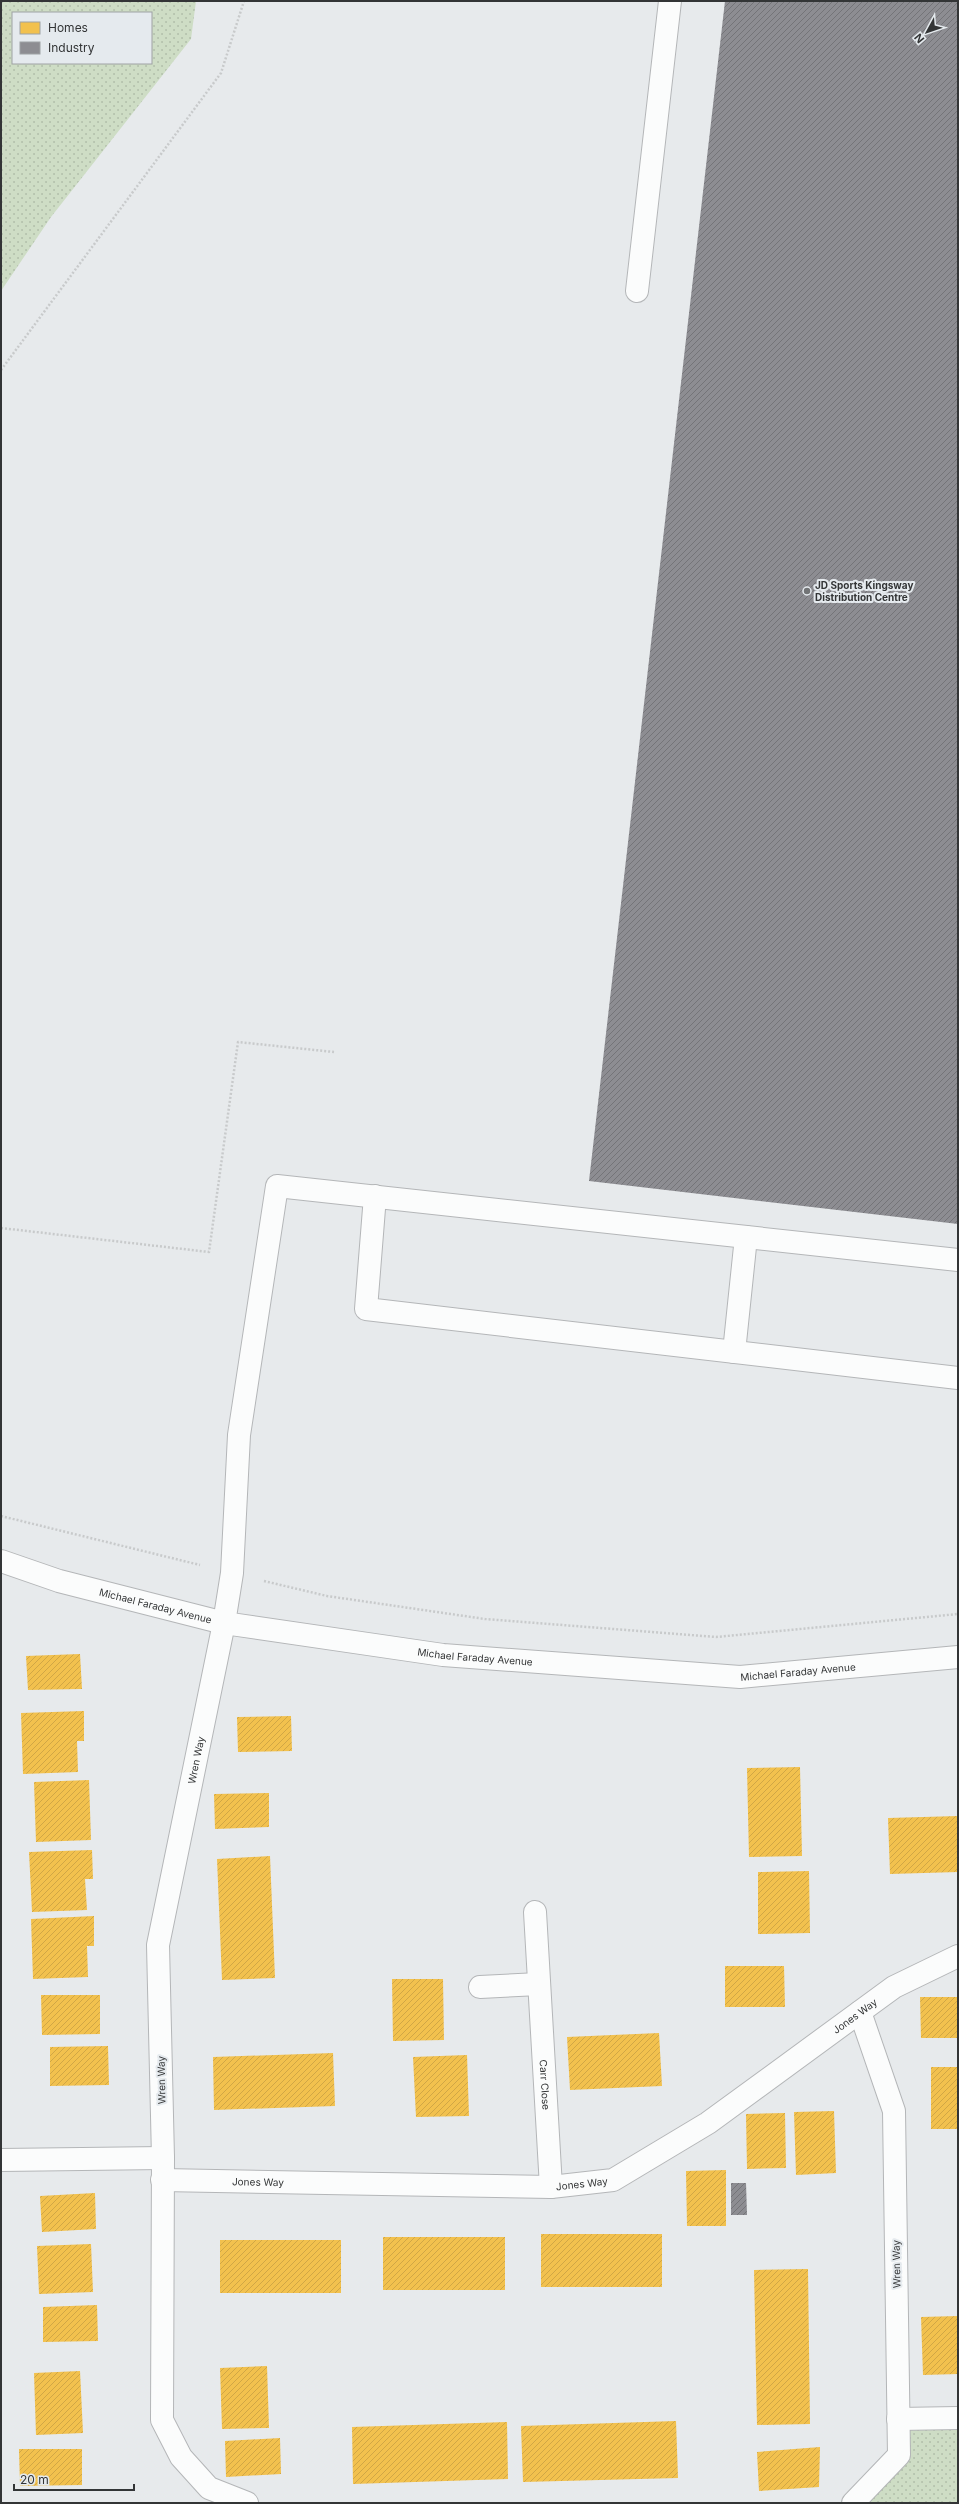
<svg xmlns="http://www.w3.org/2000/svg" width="959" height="2504" font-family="Inter,sans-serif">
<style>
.grass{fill:url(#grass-dots);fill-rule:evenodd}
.homes{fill:url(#homes-hatch)}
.industry{fill:url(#industry-hatch)}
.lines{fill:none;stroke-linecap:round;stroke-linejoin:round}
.minor-casing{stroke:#b4b6b8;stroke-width:24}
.path{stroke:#c8cacb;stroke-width:2.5;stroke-dasharray:2 2;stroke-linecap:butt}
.minor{stroke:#fbfcfc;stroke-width:22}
.poi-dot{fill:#727476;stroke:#e5eaee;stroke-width:1.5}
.labels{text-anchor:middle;stroke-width:4;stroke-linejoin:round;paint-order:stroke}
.poi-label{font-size:10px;font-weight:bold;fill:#333536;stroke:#e5eaee;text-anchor:start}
.street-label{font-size:10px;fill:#333536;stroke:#e5eaee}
</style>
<defs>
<pattern id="grass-dots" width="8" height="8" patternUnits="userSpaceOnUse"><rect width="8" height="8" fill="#ceddc5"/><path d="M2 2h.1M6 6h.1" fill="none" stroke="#b1beaa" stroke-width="1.8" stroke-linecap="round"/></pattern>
<pattern id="homes-hatch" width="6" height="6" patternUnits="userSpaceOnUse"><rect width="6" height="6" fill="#f2c14e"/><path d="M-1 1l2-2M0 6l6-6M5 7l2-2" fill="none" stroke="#d0a645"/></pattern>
<pattern id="industry-hatch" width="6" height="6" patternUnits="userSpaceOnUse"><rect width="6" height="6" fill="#8d8d92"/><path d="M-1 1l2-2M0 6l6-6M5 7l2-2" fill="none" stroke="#747478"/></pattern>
</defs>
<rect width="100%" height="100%" fill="#e7eaec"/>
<g class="grass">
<path d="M1 1H196L191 39 51 217 1 291ZM13 13H151V63H13Z"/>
<polygon points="958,2426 958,2503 866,2503 907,2462 907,2427"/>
</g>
<g class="homes">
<polygon points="80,1654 82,1689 28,1690 26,1656"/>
<polygon points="84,1711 84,1741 77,1741 78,1772 23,1774 21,1713"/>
<polygon points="291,1716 292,1751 238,1752 237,1717"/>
<polygon points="800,1767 802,1856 749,1857 747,1768"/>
<polygon points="89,1780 91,1840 36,1842 34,1782"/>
<polygon points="269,1793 269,1827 215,1829 214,1794"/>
<polygon points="958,1816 958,1872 890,1874 888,1818"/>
<polygon points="92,1850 93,1879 85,1879 87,1910 32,1912 29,1852"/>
<polygon points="270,1856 275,1978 222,1980 217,1859"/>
<polygon points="809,1871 810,1933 758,1934 758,1872"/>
<polygon points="94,1916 94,1946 87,1946 88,1977 33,1979 31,1919"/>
<polygon points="725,1966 784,1966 785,2007 725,2007"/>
<polygon points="392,1979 443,1979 444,2040 393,2041"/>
<polygon points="41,1995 100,1995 100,2034 42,2035"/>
<polygon points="920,1997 958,1997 958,2038 921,2038"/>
<polygon points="659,2033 662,2086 570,2090 567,2037"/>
<polygon points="108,2046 109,2085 50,2086 50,2047"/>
<polygon points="333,2053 335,2106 214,2110 213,2057"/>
<polygon points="467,2055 469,2116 416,2117 413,2057"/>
<rect x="931" y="2067" width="27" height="62"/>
<polygon points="834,2111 836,2173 796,2175 794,2112"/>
<polygon points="785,2113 786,2168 747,2169 746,2114"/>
<polygon points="726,2170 726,2226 687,2226 686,2171"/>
<polygon points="95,2193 96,2229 42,2232 40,2196"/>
<rect x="541" y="2234" width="121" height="53"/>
<rect x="383" y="2237" width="122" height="53"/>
<rect x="220" y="2240" width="121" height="53"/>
<polygon points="91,2244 93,2292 39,2294 37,2246"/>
<polygon points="808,2269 810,2424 757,2425 754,2270"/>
<polygon points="97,2305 98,2341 43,2342 43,2307"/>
<polygon points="958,2316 958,2374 923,2375 921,2317"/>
<polygon points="267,2366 269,2428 222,2429 220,2368"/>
<polygon points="80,2371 83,2433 36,2435 34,2373"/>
<polygon points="676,2421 678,2478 523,2482 521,2426"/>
<polygon points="507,2422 508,2479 353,2484 352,2427"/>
<polygon points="280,2438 281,2474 226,2477 225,2441"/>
<polygon points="820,2447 819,2487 759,2491 757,2452"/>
<polygon points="19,2449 82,2449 82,2485 20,2486"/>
</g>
<g class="industry">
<polygon points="725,1 958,1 958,1224 589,1181"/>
<polygon points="731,2183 746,2183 747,2215 731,2215"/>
</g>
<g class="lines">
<g class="minor-casing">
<g id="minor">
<polyline points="637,291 670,1"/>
<polyline points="375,1196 366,1309 958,1378"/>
<polyline points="734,1352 746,1237"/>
<path id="s1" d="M1 1561 59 1581 224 1623 443 1655 740 1677 958 1657"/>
<path id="s2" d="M535 1912 551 2187"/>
<polyline points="480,1987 539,1984"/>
<polyline points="1,2160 163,2158"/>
<path id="s3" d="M162 2180 551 2187 613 2180 708 2123 894 1987 958 1956"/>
<polyline points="898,2419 958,2418"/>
<path id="s4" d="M247 2503 209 2488 181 2457 162 2420 163 2158 158 1945 224 1623 232 1573 239 1435 277 1186 958 1260"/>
<polyline points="853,2503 899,2455 894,2111 860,2012"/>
</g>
</g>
<g class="path">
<polyline points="1,370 221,73 244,1"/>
<polyline points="1,1228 209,1252 238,1042 334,1052"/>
<polyline points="1,1516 200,1565"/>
<polyline points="264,1581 327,1596 485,1619 716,1637 958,1614"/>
</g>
<use href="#minor" class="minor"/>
</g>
<circle class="poi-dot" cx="807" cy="591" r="4"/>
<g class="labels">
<g class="poi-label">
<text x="815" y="589">JD Sports Kingsway<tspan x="815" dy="12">Distribution Centre</tspan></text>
</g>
<g class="street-label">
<text dy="4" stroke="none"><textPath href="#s1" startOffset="161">Michael Faraday Avenue</textPath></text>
<text dy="4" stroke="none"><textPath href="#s1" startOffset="485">Michael Faraday Avenue</textPath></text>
<text dy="4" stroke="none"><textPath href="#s1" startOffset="809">Michael Faraday Avenue</textPath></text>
<text dy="4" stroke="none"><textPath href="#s4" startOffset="788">Wren Way</textPath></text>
<text dy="4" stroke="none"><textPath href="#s3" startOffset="744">Jones Way</textPath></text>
<text transform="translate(161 2080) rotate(-91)" y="4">Wren Way</text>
<text dy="4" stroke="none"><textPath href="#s2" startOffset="173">Carr Close</textPath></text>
<text dy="4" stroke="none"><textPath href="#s3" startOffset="96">Jones Way</textPath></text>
<text dy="4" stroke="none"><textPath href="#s3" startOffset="420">Jones Way</textPath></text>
<text transform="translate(896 2264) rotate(-91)" y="4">Wren Way</text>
</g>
</g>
<rect width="959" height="2504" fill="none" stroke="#333536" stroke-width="4"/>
<rect x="12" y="12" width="140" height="52" fill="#e5eaee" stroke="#9ea2a4"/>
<rect x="20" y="22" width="20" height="12" fill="#f2c14e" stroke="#9ea2a4"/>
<text x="48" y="32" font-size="12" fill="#333536">Homes</text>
<rect x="20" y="42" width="20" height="12" fill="#8d8d92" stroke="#9ea2a4"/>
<text x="48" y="52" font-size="12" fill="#333536">Industry</text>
<g transform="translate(927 32) rotate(230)" stroke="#e5eaee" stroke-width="3" paint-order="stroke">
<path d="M0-3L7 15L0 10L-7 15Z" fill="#333536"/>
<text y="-6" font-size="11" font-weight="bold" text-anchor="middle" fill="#333536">N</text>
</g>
<path d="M14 2484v6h120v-6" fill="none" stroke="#333536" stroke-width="2"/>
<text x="20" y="2484" font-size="12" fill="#333536" stroke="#e5eaee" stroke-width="3" paint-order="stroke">20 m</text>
</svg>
